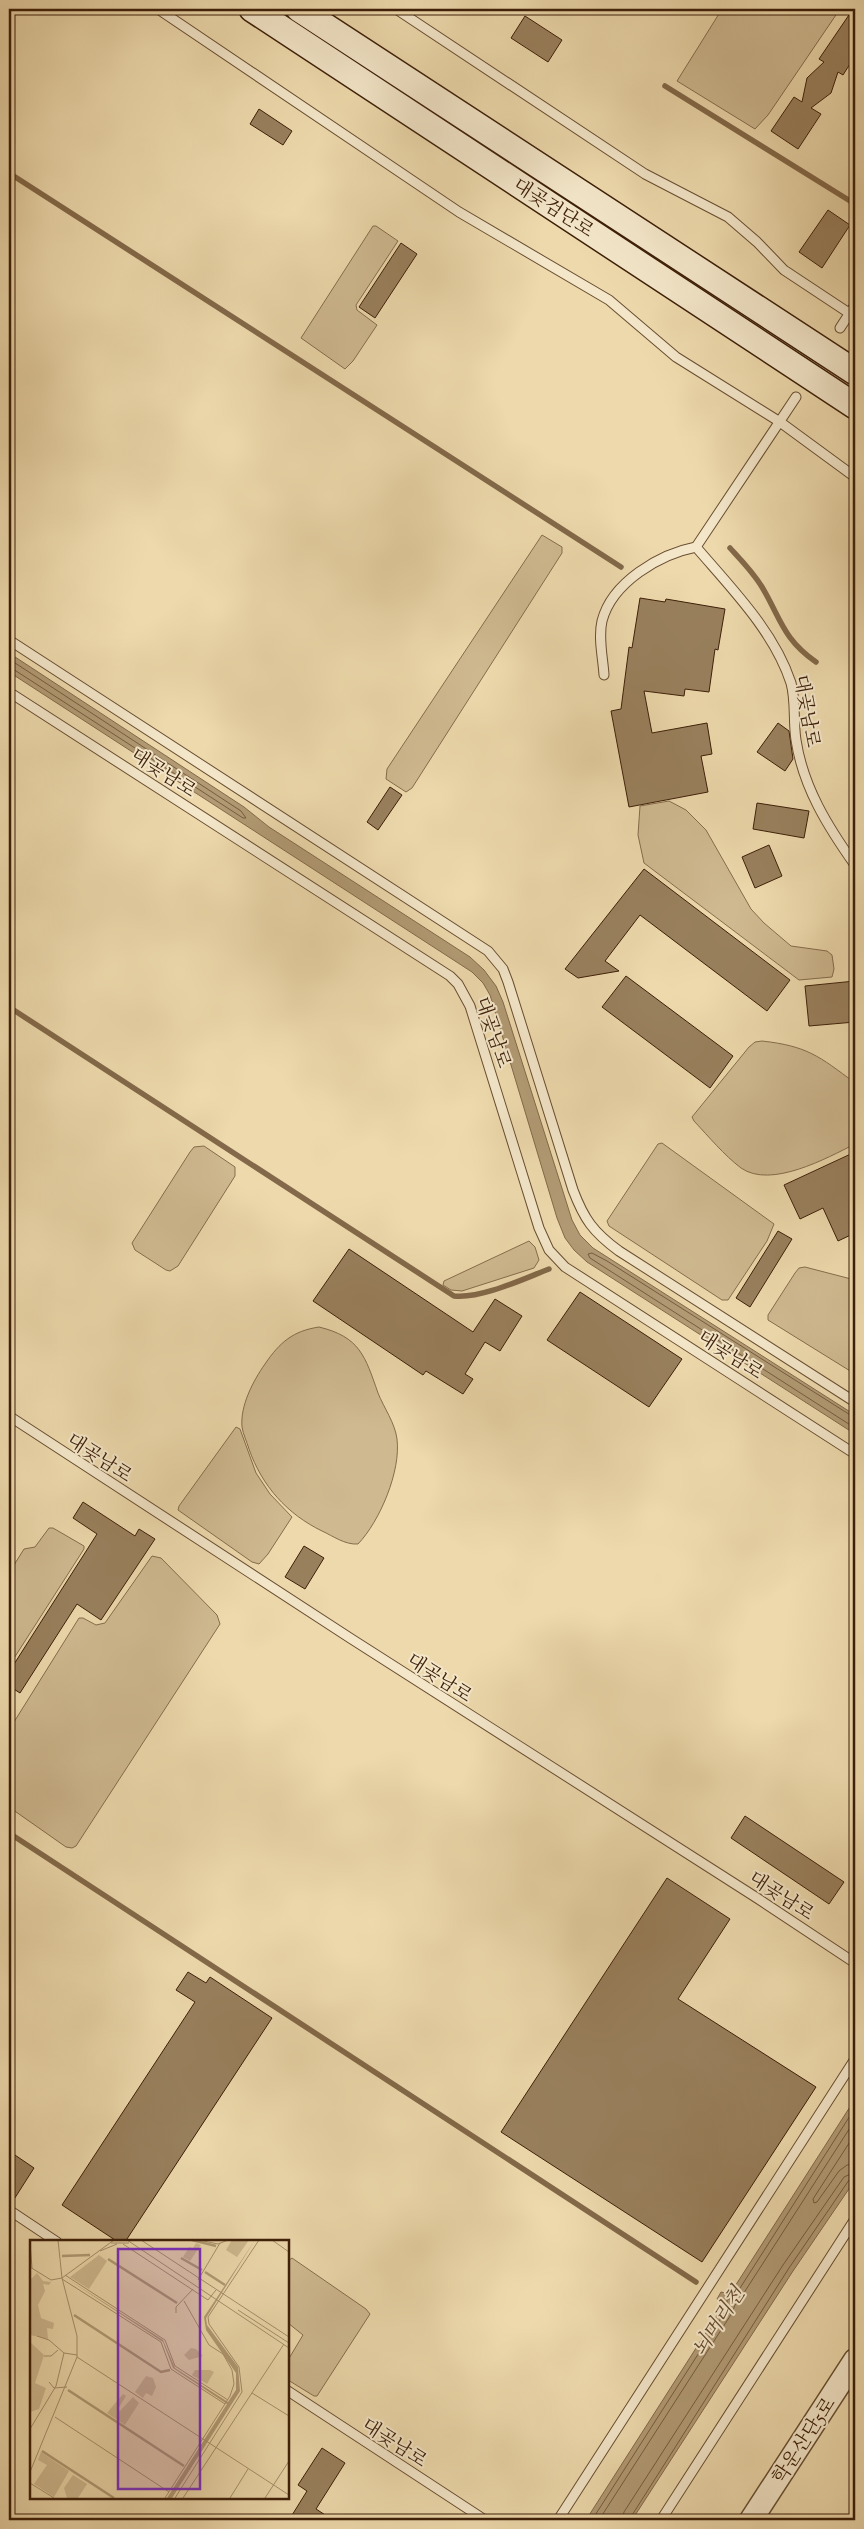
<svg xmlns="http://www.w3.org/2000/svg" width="864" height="2529" font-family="'Sorts Mill Goudy','Noto Serif KR',serif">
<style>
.green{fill:#cfb990;stroke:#866c4c}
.water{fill:#b19a74;stroke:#836949}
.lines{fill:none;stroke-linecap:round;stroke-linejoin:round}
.shore{stroke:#775c3e;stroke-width:1}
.stream{stroke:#836949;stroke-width:5.5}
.building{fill:#99805d;stroke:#3d1f08}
.service-casing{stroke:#694e31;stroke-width:11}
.tertiary-casing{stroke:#694e31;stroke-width:25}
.secondary-casing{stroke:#3d1f08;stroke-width:28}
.service{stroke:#f3e6c9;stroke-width:9}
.tertiary{stroke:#f3e6c9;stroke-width:22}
.secondary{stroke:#f3e6c9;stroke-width:25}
.labels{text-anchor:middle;stroke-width:4;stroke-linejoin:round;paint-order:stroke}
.street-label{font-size:19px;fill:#3d1f08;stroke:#f3e6c9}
.water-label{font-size:20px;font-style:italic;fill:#664a2e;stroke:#f3e6c9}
.inset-river{fill:none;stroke:#b19a74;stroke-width:2.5}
.inset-road{fill:none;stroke:#a78f6a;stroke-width:1}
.view{fill:#7b2cbf;fill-opacity:0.15;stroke:#7b2cbf;stroke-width:2.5}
.inset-edge{fill:none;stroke:#3d1f08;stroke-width:2.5}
</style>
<rect width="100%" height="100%" fill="#edd9ac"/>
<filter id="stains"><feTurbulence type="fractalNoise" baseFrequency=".004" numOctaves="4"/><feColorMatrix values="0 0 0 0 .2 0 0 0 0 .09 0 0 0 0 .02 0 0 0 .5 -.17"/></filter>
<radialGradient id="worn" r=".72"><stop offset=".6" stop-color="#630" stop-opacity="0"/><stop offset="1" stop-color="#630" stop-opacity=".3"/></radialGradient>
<g class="green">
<polygon points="722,9 840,9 768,115 755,129 677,81"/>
<polygon points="373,226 376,226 398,241 356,305 357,310 377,325 353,361 345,369 301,338"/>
<polygon points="542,535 562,547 562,553 412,788 406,792 386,779 387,769"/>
<polygon points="669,801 686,810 706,830 751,909 764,923 791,946 827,951 832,955 834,969 832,977 799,980 644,863 638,835 640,806"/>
<path d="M762 1041C807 1046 819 1056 855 1083V1144C827 1158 771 1189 741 1168 724 1155 709 1137 694 1121L692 1117 749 1047 755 1042Z"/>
<polygon points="662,1143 774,1224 767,1241 728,1300 722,1300 609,1226 607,1221 658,1144"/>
<polygon points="204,1146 235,1167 235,1176 178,1266 170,1271 166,1270 135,1250 132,1243 190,1152 194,1147"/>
<polygon points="529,1241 535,1247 539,1260 534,1268 462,1291 451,1290 443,1285 444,1281"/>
<polygon points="805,1267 855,1280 855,1374 768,1320 768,1315 795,1273 799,1268"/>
<path d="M319 1327C360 1337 365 1356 378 1393 384 1408 395 1423 397 1439 401 1471 380 1521 358 1544 345 1545 333 1536 322 1531 287 1514 262 1486 249 1449 247 1442 243 1434 242 1427 240 1406 253 1381 265 1364 280 1342 293 1331 319 1327Z"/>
<polygon points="236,1427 240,1429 256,1473 270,1494 292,1517 268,1554 259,1564 252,1562 178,1510 179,1506"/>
<polygon points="49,1528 53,1528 84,1546 84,1549 9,1666 9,1573 24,1549 35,1547"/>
<polygon points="152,1556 161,1558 217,1615 220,1624 76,1846 72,1848 66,1847 9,1807 9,1730 79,1618 83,1618 96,1625 105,1623"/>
<polygon points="292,2258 366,2309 370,2314 317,2396 314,2396 288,2380 288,2360 303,2335 288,2323 288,2261"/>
</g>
<g class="water">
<polygon points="9,653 244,807 269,827 470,957 484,970 496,986 503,1002 572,1220 580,1235 593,1248 855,1415 855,1434 587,1262 574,1250 565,1238 557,1218 490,995 483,983 472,972 9,672"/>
<polygon points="855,2099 855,2180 793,2271 632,2520 586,2520 723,2306 717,2299 721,2292 730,2294"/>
</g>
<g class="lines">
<g class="shore">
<polyline points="9,659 241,811 246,818 243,818 13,669 9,669"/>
<polyline points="855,1418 607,1261 592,1253 588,1254 590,1258 855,1428"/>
<polyline points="855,2134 813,2199 814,2203 817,2202 839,2171 847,2165 855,2164"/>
<polyline points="592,2520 727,2309 727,2300 735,2296 855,2108"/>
<polyline points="599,2520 732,2313 735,2305 740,2299 855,2120"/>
<polyline points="622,2520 624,2512 783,2265 844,2177 855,2172"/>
<polyline points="629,2520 789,2268 849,2180 855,2178"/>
</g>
<g class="stream">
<polyline points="665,86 855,204"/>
<polyline points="9,173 621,567"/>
<path d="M730 548C741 560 753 572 762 587 781 619 783 639 816 662"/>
<path d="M9 1007 454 1296C481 1299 523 1279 549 1269"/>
<polyline points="9,1833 696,2282"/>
</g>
</g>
<g class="building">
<polygon points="853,9 855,9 855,56 843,75 838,72 831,93 811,108 821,114 798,149 771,131 794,97 802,102 807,78 824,62 819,59"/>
<polygon points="525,16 562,40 548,62 511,38"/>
<polygon points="259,109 292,131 283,145 250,124"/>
<polygon points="828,210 850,225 822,268 799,252"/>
<polygon points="401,243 417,254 375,318 359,307"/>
<polygon points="640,598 665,602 666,599 725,609 718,650 715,649 709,692 685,689 684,696 644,691 652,733 707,723 712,754 701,756 708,792 629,807 611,711 621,709 629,647 632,648"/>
<polygon points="778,723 789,731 793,759 785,771 757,752"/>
<polygon points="390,787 402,795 378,830 367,822"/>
<polygon points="757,803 809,811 804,838 753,829"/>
<polygon points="769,845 782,876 755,888 742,857"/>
<polygon points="644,869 790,980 767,1011 640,915 605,961 619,971 578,978 565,969"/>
<polygon points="626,976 733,1056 710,1088 602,1007"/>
<polygon points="855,981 855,1022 809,1026 805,986"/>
<polygon points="855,1152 855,1233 838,1241 823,1208 800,1219 784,1185"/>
<polygon points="778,1231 792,1239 750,1307 736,1298"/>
<polygon points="349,1249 473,1332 495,1299 522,1316 500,1351 485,1342 465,1374 473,1379 463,1394 426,1371 423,1375 313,1301"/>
<polygon points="580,1292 682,1359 649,1407 547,1340"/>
<polygon points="83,1502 135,1536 139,1529 155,1539 101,1620 77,1604 20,1693 9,1686 9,1672 97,1534 73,1518"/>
<polygon points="304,1546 324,1558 305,1589 285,1577"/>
<polygon points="745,1816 844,1882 829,1904 731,1838"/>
<polygon points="667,1878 730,1919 678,1999 816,2087 702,2262 501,2132"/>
<polygon points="188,1972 206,1983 210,1977 272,2018 125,2242 118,2242 62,2205 195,2002 176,1990"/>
<polygon points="9,2151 34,2168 11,2204 9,2204"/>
<polygon points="322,2448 345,2463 316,2509 333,2520 289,2520 307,2491 298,2485"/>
</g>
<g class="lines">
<g class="service-casing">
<g id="service">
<polyline points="158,9 459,212 609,300 676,357 780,422 855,477"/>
<polyline points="396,9 645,174 728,217 757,242 784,270 855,317"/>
<polyline points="840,328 855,305"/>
<path d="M696 547C731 588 774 631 791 683 796 701 793 721 796 740 803 787 828 827 855 865"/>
<path d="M9 640 488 951 503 969 508 982 573 1190C584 1219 593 1232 619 1251L855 1402"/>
<path d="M604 675C603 658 598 638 602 621 612 582 660 554 696 547L796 397"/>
<polyline points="9,692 450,976 458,984 470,1006 539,1228 549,1250 565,1267 855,1454"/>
<polyline points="9,1416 350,1638 757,1898 855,1963"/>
<polyline points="9,2210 57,2242"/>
<polyline points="288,2391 485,2520"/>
<polyline points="558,2520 855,2059"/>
<polyline points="661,2520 855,2219"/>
</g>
</g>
<g class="tertiary-casing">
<polyline id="tertiary" points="751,2520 855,2360"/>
</g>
<g class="secondary-casing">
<g id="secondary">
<polyline points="252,9 855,406"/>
<polyline points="299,9 855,372"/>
</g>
</g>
<use href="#service" class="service"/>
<use href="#tertiary" class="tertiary"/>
<use href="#secondary" class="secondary"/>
</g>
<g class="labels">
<g class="street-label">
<text transform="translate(554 207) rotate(33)" y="7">대곶검단로</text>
<text transform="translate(808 711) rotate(80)" y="7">대곶남로</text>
<text transform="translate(164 772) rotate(33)" y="7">대곶남로</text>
<text transform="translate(494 1032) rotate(71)" y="7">대곶남로</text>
<text transform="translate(731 1354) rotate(33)" y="7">대곶남로</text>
<text transform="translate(100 1457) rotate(33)" y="7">대곶남로</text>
<text transform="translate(440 1677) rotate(33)" y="7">대곶남로</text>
<text transform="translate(782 1895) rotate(33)" y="7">대곶남로</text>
<text transform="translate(803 2440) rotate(-57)" y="7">학운산단5로</text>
<text transform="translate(395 2442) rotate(33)" y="7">대곶남로</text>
</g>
<g class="water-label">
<text transform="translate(718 2321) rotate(-57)" y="7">뇌머리천</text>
</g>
</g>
<g transform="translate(30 2240)">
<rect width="259" height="259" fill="#edd9ac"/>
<path d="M202 0H219L207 17 196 10ZM166 3 171 5 160 21 153 17 159 7 163 8ZM69 15 77 21 59 49 40 37ZM7 33 13 41 21 42 19 45 13 44 15 51 8 65 11 78 24 83 23 89 17 88 18 99 0 95V40ZM0 102 14 115 5 143 16 148 9 169 0 172ZM161 108 166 109 173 116 159 120 154 115ZM165 130H180L184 132 177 144 162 135ZM116 136 123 138 126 147 122 156 116 153 113 158 105 152ZM93 154 96 156 88 169 90 171 103 157 109 163 95 185 77 173ZM11 212 39 231 24 257 4 244 17 225 8 220ZM43 235 57 244 48 258H37L34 248Z" fill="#cfb990"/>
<path d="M225 0 176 78 177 85 208 127 210 151 142 258H137L197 164 143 128 133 102 36 38 133 100 145 128 198 162 206 150V133L176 90 174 77Z" fill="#b19a74"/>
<path class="inset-river" d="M162 0 186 6M32 16 60 15M151 18 172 30M78 19 147 63M175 32 195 45M44 75 131 132 140 130M38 150 154 226M12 211 84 258"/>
<path class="inset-road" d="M28 0 32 38M97 0 259 108M111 0 259 97M169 0 188 4 198 0M242 0 259 12M0 2 2 28M81 3H99M93 4 178 60 186 50M70 11 87 4M0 27 21 40 32 38M35 35 135 100 145 126 198 160M32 39 131 102 141 129 195 164M168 40 190 3M208 70 259 103M146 73V67L163 49M7 96 19 100 34 113 47 115M14 116H21L28 110M47 117 259 255M19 142 24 148 37 147M222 153 259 176M25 177 139 252M0 189 26 146 34 113M0 232 47 117V96L32 38 84 0M0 243 24 258M135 258 200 156 204 144 202 130 193 114 179 105 154 61M145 258 212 152 209 127 179 84 178 77 229 0M153 258 254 104M200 258 218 229M235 258 259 221"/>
<path class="view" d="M88 9H170V249H88Z"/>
<rect width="259" height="259" class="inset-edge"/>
</g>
<rect width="864" height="2529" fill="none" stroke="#edd9ac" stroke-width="30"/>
<rect x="10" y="10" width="844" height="2509" fill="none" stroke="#3d1f08" stroke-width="2.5"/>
<rect x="15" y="15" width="834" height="2499" fill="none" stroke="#3d1f08"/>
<rect width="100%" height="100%" filter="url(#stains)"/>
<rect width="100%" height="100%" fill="url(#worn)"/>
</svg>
